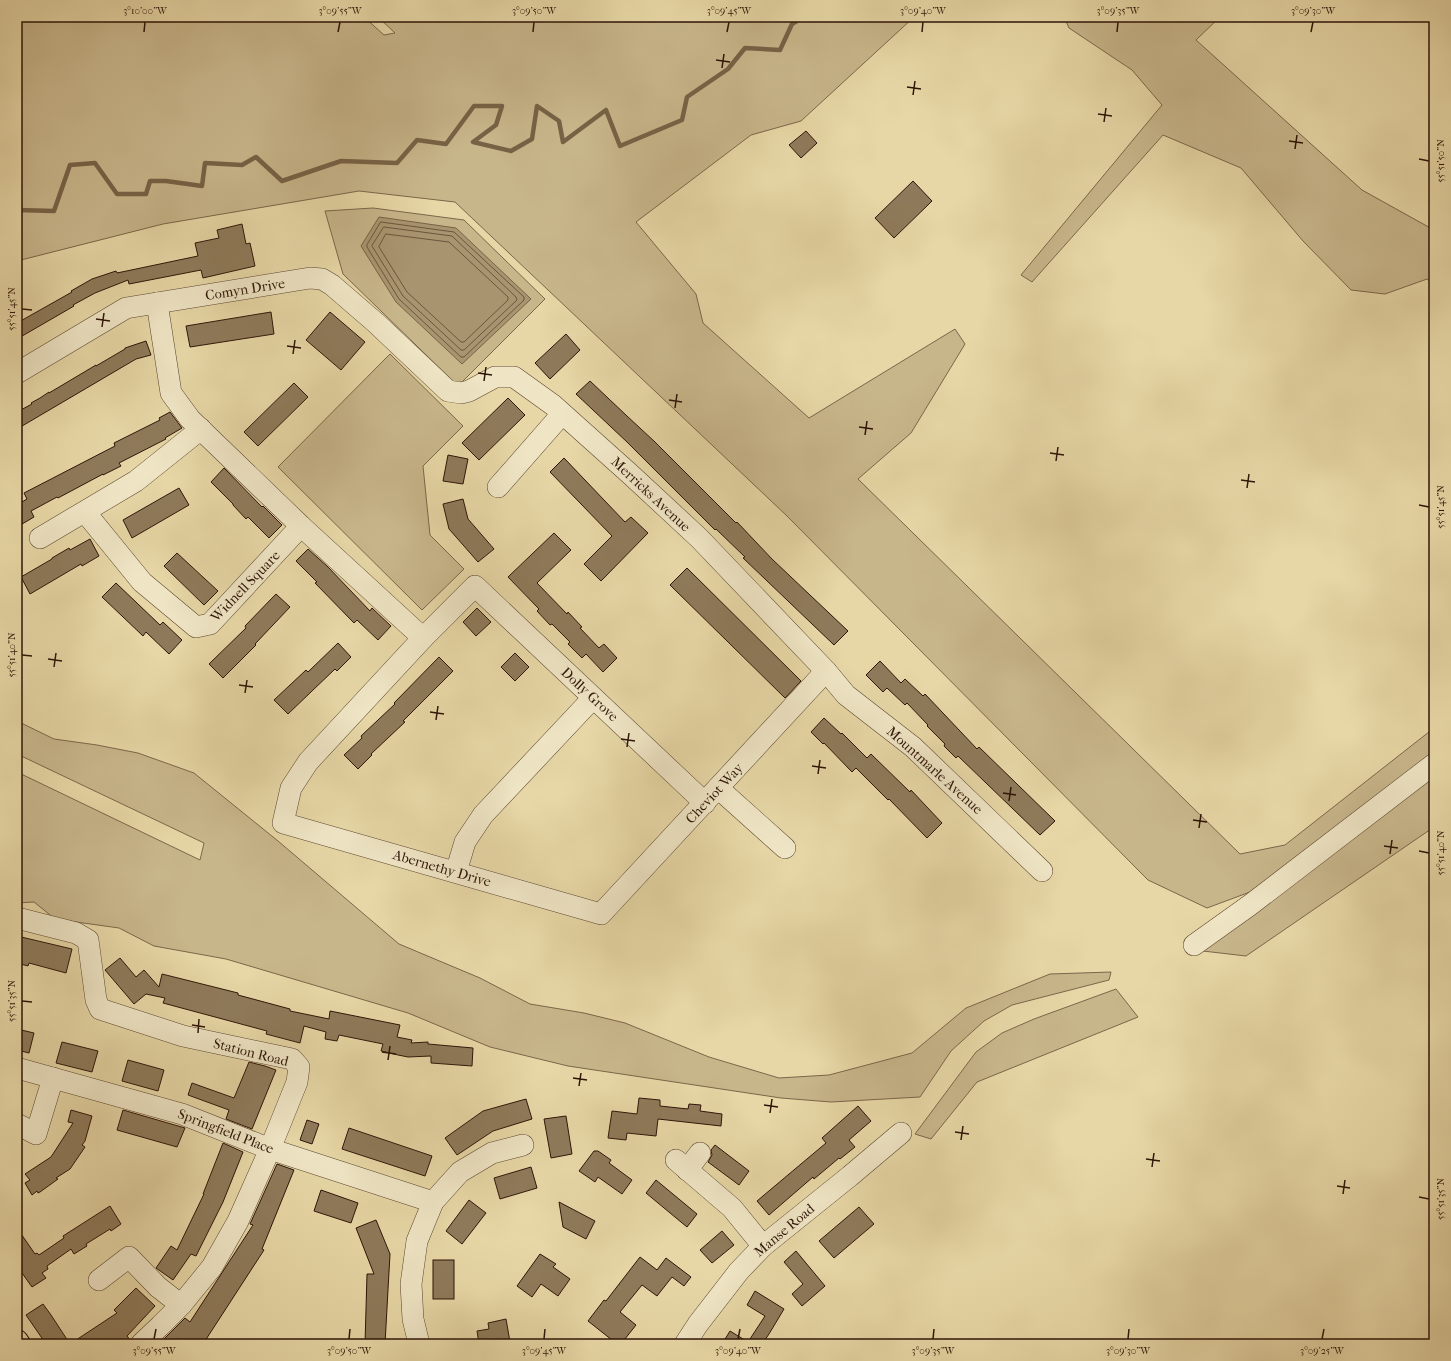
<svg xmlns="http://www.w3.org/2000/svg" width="1451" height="1361" font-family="'IM FELL French Canon',serif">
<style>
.green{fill:#c8b68b;stroke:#7b664a}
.water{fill:#a89570;stroke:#776246}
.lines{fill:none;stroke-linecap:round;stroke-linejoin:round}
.shore{stroke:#6b553c;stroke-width:1}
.stream{stroke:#776246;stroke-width:4.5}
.building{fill:#8e7a5a;stroke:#2e1508}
.minor-casing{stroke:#5c4630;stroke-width:22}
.major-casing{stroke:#2e1508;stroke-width:24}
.minor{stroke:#efe5c5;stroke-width:21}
.major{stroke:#e7d7a6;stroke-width:22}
.ticks{fill:none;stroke:#2e1508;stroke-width:1.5}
.labels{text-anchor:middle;stroke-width:3.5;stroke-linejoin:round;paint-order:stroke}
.street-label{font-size:14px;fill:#2e1508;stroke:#efe5c5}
.neatline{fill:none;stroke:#2e1508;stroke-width:1.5}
.ticks-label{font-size:10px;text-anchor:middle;fill:#2e1508}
</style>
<rect width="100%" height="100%" fill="#e7d7a6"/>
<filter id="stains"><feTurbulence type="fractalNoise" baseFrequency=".005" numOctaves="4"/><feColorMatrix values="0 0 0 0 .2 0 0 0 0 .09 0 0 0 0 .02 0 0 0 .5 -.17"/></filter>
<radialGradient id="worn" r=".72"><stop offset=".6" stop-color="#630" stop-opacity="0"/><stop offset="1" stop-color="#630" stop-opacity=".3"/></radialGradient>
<g class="green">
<polygon points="17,17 364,17 384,35 395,33 378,17 914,17 801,121 751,135 636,222 696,294 703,323 809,418 955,329 965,344 911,433 858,479 1240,854 1285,845 1434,728 1434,753 1250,892 1207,908 1148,880 787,516 455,202 359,191 163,224 17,261"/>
<polygon points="1064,17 1220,17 1196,40 1362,190 1434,230 1434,284 1427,279 1385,294 1351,290 1303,241 1241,168 1163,135 1032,282 1021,275 1162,105 1132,70 1069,28"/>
<polygon points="373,208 464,220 545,299 458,386 343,274 325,211"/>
<polygon points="390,354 463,426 423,466 430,535 464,569 422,610 278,467"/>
<polygon points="17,721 54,739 97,745 138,753 194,773 278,841 399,944 480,978 530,1004 584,1013 625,1023 709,1057 779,1078 829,1075 912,1053 966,1008 1050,974 1111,972 1109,980 1012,1005 984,1021 951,1051 920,1097 831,1102 781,1098 568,1066 490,1047 408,1013 226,959 154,946 119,928 55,919 34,902 17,903 17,772 200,860 204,843 17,754"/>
<polygon points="1434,775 1434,827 1246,956 1203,951"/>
<polygon points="1116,989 1138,1017 977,1082 931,1139 915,1134 976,1052 1002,1033 1034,1019"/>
</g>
<polygon class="water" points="379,217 456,228 531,299 462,364 396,302 361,246"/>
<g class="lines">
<g class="shore">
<polygon points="381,222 454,232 524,297 524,300 464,357 461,357 399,299 367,247 367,245"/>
<polygon points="384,227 452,236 516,297 517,300 464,350 461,350 403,296 372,246"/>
<polygon points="386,234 449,242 508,297 508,300 464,342 461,342 407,292 379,247"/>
</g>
<polyline class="stream" points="17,210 54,211 70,165 95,163 117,194 146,194 150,181 166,181 202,186 205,163 242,165 256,157 282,181 341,161 397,163 417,140 446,144 474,106 502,106 496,125 473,142 511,151 532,139 537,106 559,121 563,142 606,110 620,146 682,120 687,97 728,69 745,48 780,50 792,24 803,17"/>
</g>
<g class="building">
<polygon points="806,131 817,143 801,158 789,145"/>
<polygon points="913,181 932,201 894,238 875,218"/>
<polygon points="242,224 246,244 250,243 255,266 203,278 201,270 129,284 128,280 95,293 73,305 74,306 17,339 17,323 72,292 71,291 92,279 116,271 117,273 198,256 195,243 219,238 217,230"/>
<polygon points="271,312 274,334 190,347 186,326"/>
<polygon points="330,312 365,342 341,370 306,340"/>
<polygon points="566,334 580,350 550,379 535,363"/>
<polygon points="146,341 151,355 136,359 17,429 17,412 32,404 31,403 40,398 49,392 49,393 96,365 96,366 125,349 125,348"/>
<polygon points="590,381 627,416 655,442 736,523 737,522 772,559 848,631 834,645 765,579 743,558 745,557 716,529 715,530 627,442 576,394"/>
<polygon points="294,383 308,397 258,446 244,432"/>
<polygon points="508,398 525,415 479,460 462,443"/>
<polygon points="170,412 182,428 165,438 166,439 119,463 121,466 103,475 103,474 58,498 57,497 31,511 34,517 17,527 17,505 27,499 24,493 115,446 114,443 160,420 159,418"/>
<polygon points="448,455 468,459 463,484 443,481"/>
<polygon points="564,458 625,522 631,517 648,533 601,581 584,564 612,536 550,472"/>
<polygon points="224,468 262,507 263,506 282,525 269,538 248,517 246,519 233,505 233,504 211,482"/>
<polygon points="179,488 189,505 132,538 123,520"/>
<polygon points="463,499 468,519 494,549 478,562 449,529 443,504"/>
<polygon points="554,533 571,550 537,583 567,614 568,612 582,627 580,628 599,648 604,644 617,658 603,672 586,654 582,658 568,644 570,642 552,624 550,625 537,611 539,609 508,577"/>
<polygon points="90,539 99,556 82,566 81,564 30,594 21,577 52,559 52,558 69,548 70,550"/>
<polygon points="308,549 328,567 370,611 372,608 391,626 378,640 357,620 354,623 315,583 317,582 296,561"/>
<polygon points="177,553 218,591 204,605 164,566"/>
<polygon points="687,568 801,681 785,698 670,585"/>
<polygon points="116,583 160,625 163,622 182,640 169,654 146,632 143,636 102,597"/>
<polygon points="276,594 290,607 255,644 256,645 223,678 209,664 246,628 245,626"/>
<polygon points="477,608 491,622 476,636 463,622"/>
<polygon points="338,643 351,657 337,671 335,669 288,714 274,700 306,670 308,672"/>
<polygon points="515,653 529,667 515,681 501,667"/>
<polygon points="439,657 453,671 403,721 405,722 371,754 372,755 358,769 344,755 362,738 361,736 395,704 394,703"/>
<polygon points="880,661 901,683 905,679 923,696 925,694 977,749 979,747 1055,821 1040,835 958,756 956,758 944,746 945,744 927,726 928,725 907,703 905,705 887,688 883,692 866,675"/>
<polygon points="824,718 841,734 842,733 867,758 871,754 910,792 911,790 942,823 927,838 889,799 888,800 856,768 852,772 824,743 823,744 811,732"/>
<polygon points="17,936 72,949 66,973 29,963 28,966 17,963"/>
<polygon points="120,958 136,977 144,970 159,987 162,974 238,993 238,995 290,1009 290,1011 329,1019 330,1011 400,1025 397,1037 412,1040 411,1043 428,1042 428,1044 473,1048 472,1066 431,1063 431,1056 408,1057 398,1055 381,1051 383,1044 339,1035 337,1041 325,1039 326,1032 304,1026 300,1043 266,1034 267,1031 163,1003 165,998 146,994 134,1004 105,970"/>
<polygon points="17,1029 34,1033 29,1053 17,1050"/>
<polygon points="62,1042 98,1051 92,1072 56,1063"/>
<polygon points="128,1060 164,1070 158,1091 122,1081"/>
<polygon points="249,1062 265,1066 276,1070 252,1129 226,1119 229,1110 188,1095 192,1083 234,1098"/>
<polygon points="639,1098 660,1100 660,1106 688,1109 689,1104 701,1105 700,1111 722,1114 721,1126 658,1119 656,1136 627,1133 626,1140 608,1138 612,1111 637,1114"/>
<polygon points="526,1099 532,1119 493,1131 457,1155 445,1138 483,1111"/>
<polygon points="858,1106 871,1121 849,1140 855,1147 840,1159 839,1158 814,1179 813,1177 769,1215 757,1201 826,1143 822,1138"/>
<polygon points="71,1110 92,1116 85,1141 82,1145 85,1147 70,1169 56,1178 58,1179 40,1192 38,1193 37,1191 32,1195 25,1183 30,1180 25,1174 51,1157 73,1123 68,1122"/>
<polygon points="123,1110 185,1128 177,1147 117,1130"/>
<polygon points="566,1116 572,1154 551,1158 544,1119"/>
<polygon points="307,1120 319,1124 312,1144 300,1140"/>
<polygon points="349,1128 432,1156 425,1176 342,1149"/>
<polygon points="223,1143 243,1152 223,1202 196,1256 191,1254 173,1280 156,1268 171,1246 177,1250 204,1194 203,1194"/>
<polygon points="715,1145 749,1171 739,1185 708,1162 712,1155 711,1150"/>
<polygon points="594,1151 598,1151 611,1160 609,1163 632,1180 622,1194 598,1177 595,1182 579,1171"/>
<polygon points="277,1164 294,1170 262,1249 264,1250 203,1344 159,1344 185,1318 190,1322 253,1225 250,1224"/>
<polygon points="531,1167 537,1188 500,1199 494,1178"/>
<polygon points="656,1180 697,1214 687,1227 646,1193"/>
<polygon points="321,1190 358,1203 351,1223 314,1211"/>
<polygon points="469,1200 486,1213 462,1244 446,1231"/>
<polygon points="559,1202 595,1221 586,1239 563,1227"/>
<polygon points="110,1206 121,1224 111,1231 110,1229 86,1244 87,1246 74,1254 71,1249 47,1266 48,1269 42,1273 46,1278 32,1287 17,1266 17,1228 35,1254 37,1253 39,1255 64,1238 63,1236"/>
<polygon points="859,1207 874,1224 834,1258 819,1241"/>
<polygon points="376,1220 390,1254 385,1344 365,1344 367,1274 374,1274 356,1228"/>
<polygon points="722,1231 734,1245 712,1263 700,1250"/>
<polygon points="796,1251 825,1286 802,1306 792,1294 803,1284 784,1262"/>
<polygon points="540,1254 556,1264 553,1267 570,1279 558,1296 541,1284 532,1297 517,1286"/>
<polygon points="640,1257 657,1270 666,1258 691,1277 684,1286 672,1277 657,1296 642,1285 620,1312 636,1325 621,1344 617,1344 588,1321 604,1300 606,1301"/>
<rect x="433" y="1260" width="21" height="39"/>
<polygon points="136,1288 155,1306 127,1336 130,1340 129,1344 70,1344 117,1313 114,1310"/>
<polygon points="755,1291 784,1309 769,1334 762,1344 722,1344 730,1331 748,1342 765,1316 747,1305"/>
<polygon points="43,1304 51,1315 70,1344 46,1344 26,1315"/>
<polygon points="506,1319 510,1342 501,1344 479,1344 477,1331 489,1329 488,1323"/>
</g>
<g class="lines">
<g class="minor-casing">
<g id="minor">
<polyline points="17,373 126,308 310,278 322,279 332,285 376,323 448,391 461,393 469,391 495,377 514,377 553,405 630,474 699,538 826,671 846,695 913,747 1042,871"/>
<polyline points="498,487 562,414"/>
<polyline points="85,512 142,582 196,627 210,624 301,526 190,419 171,393 157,303"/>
<polyline points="301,526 423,638 308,762 291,788 283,823 601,914 826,671"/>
<polyline points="40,538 136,481 201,429"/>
<polyline points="423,638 475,586 705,803"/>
<polyline points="718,788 785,848"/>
<polyline points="456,872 465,842 483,815 593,698"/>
<polyline points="17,918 76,933 88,940 96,1000 100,1009 183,1036 292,1059 299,1067 297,1082 270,1149 238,1221 212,1267 181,1305 160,1326 141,1344"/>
<polyline points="1194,945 1250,905 1434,764"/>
<polyline points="17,1068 182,1114 270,1149 433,1202"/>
<polyline points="17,1124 36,1134 53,1078"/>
<polyline points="676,1160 732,1208 763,1246"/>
<polyline points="687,1170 700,1153"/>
<polyline points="99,1280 129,1257 158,1287 181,1305"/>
<polyline points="419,1344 413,1319 411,1284 417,1241 433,1202 460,1172 492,1153 523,1145"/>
<polyline points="685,1344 698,1324 739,1271 763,1246 850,1176 901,1133"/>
</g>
</g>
<g class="major-casing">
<polyline id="major" points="17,1341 19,1344"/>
</g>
<use href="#minor" class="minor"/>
<use href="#major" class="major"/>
</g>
<path class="ticks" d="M144 32 145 22M338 32 340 22M533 32 534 22M727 32 729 22M922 32 923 22M1117 32 1118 22M1311 32 1313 22M716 60 730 62M722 68 724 54M907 87 921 89M913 95 915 81M1098 114 1112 116M1104 122 1106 108M1289 141 1303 143M1295 149 1297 135M1419 159 1429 161M22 309 32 310M96 319 110 321M102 327 104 313M287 346 301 348M293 354 295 340M478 373 492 375M484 381 486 367M669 400 682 402M675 408 677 394M859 427 873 429M865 435 867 421M1050 453 1064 455M1056 461 1058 447M1241 480 1255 482M1247 488 1249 474M1419 505 1429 507M22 655 32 656M48 659 62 661M54 667 56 653M239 685 253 687M245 693 247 680M430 712 444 714M436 720 438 706M621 739 635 741M627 747 629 733M812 766 826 768M818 774 820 760M1003 793 1016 795M1009 801 1011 787M1193 820 1207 822M1199 828 1201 814M1384 846 1398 848M1419 851 1429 853M1390 854 1392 840M22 1001 32 1002M192 1025 205 1027M198 1033 199 1019M382 1052 396 1054M388 1060 390 1046M573 1078 587 1080M579 1086 581 1073M764 1105 778 1107M770 1113 772 1099M955 1132 969 1134M961 1140 963 1126M1146 1159 1160 1161M1152 1167 1154 1153M1337 1186 1350 1188M1343 1194 1345 1180M1419 1197 1429 1199M154 1339 156 1329M349 1339 350 1329M544 1339 545 1329M738 1339 740 1329M933 1339 934 1329M1128 1339 1129 1329M1322 1339 1324 1329"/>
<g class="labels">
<g class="street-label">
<text transform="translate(245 289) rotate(-9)" y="5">Comyn Drive</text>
<text transform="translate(651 494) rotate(43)" y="5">Merricks Avenue</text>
<text transform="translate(245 586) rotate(-46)" y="5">Widnell Square</text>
<text transform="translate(590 694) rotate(43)" y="5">Dolly Grove</text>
<text transform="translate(935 770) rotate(42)" y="5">Mountmarle Avenue</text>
<text transform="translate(714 793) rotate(-47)" y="5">Cheviot Way</text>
<text transform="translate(442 868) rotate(16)" y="5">Abernethy Drive</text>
<text transform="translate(251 1052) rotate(14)" y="5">Station Road</text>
<text transform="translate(226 1131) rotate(21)" y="5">Springfield Place</text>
<text transform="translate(784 1230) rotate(-40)" y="5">Manse Road</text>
</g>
</g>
<rect width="1451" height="1361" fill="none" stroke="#e7d7a6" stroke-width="44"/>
<rect x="22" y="22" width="1407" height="1317" class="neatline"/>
<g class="ticks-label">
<text x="145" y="14">3°10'00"W</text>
<text x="340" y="14">3°09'55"W</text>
<text x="534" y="14">3°09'50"W</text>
<text x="729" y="14">3°09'45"W</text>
<text x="923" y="14">3°09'40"W</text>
<text x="1118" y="14">3°09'35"W</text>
<text x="1313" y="14">3°09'30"W</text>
<text transform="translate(1440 161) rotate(-90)" y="4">55°51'50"N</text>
<text transform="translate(11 309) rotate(-90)" y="4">55°51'45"N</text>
<text transform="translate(1440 507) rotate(-90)" y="4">55°51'45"N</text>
<text transform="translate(11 655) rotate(-90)" y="4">55°51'40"N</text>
<text transform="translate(1440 853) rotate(-90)" y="4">55°51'40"N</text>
<text transform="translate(11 1001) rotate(-90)" y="4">55°51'35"N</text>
<text transform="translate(1440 1199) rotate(-90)" y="4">55°51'35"N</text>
<text x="154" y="1354">3°09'55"W</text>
<text x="349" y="1354">3°09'50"W</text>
<text x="544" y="1354">3°09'45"W</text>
<text x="738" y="1354">3°09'40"W</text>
<text x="933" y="1354">3°09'35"W</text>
<text x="1128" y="1354">3°09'30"W</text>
<text x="1322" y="1354">3°09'25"W</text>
</g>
<rect width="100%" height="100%" filter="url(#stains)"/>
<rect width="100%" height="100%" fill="url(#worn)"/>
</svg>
